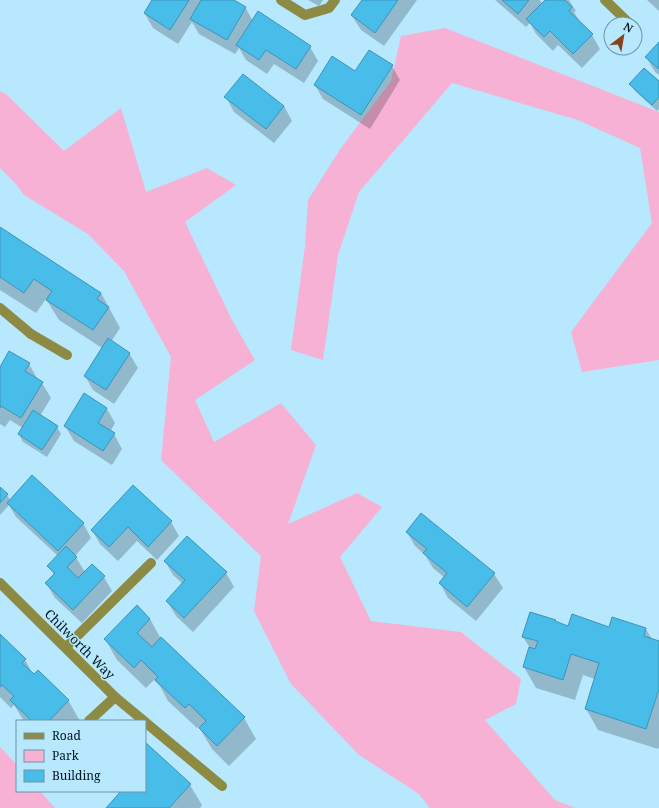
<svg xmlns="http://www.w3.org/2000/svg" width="659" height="808" font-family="'Noto Serif',serif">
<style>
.green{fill:#f7b1d4}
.shadow{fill:#0003}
.building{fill:#48bdea;stroke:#3b94b8}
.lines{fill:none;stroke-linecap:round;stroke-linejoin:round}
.service{stroke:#8d8b43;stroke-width:10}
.minor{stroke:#8d8b43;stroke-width:10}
.labels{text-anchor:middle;stroke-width:3;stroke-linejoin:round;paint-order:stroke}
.street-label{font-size:13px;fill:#001520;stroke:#b7e8fe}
</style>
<rect width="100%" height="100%" fill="#b7e8fe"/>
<g class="green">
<polygon points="445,28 659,112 659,360 582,372 571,332 652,223 640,148 578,120 452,83 359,192 338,255 323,360 291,350 305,246 308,200 341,148 391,81 401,36"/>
<polygon points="0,91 6,94 64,151 121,108 146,192 207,168 236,185 185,222 232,320 255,360 195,400 214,442 281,403 316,445 288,524 357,493 382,507 340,557 371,621 461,632 521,679 516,704 485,720 555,800 575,808 430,808 419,794 359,755 291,684 254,611 261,556 161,460 171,357 124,271 88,234 24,195 16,184 0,168"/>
<polygon points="0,747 17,765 17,791 40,791 55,808 0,808"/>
</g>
<g class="shadow">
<polygon points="154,0 232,0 245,7 253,21 310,47 318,61 304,83 274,64 267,74 246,60 239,48 235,54 199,34 192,22 178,44 153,28 145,14"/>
<polygon points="308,0 323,0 319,6"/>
<polygon points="363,0 417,0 384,46 361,30 352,16"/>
<polygon points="495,0 540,0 542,4 546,0 569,0 576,11 574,12 580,22 592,35 600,49 582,68 558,45 553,51 536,34 530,23 526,27"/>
<polygon points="647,0 659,0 659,11"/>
<polygon points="659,43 659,75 655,72 646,57"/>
<polygon points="392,66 400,80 370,129 323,99 315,85 356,72"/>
<polygon points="659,82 659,109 657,111 635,91 631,84"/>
<polygon points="226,97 284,106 292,121 274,143 234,112"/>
<polygon points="0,228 101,293 120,328 111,342 129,353 138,368 114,404 93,390 85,376 102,348 59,320 46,299 36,313 0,290"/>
<polygon points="29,364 37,378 37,380 42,383 51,398 40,416 57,427 61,434 47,457 23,442 19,434 23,428 10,420 5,427 0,424 0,369"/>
<polygon points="85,395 107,409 115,423 110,432 114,434 122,449 112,465 74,441 65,426"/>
<polygon points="0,489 7,495 10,500 83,523 91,538 75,556 85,572 104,577 112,591 82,623 55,598 46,583 54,575 48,566 58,556 16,517 9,505 0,515"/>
<polygon points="421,514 494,574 503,588 476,621 448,598 440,583 445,578 433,568 425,555 415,546 407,532"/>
<polygon points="171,522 179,536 157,560 137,541 118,561 100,544 92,530"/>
<polygon points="165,561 226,573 234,587 193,632 176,616 167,601 183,584 173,575"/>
<polygon points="150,619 161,639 162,638 244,718 256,739 229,766 212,749 199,727 197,728 168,701 160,686 154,680 146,688 117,660 105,639"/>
<polygon points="555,621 556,623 569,627 645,628 652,639 659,642 659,747 658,749 598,730 586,709 595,679 583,675 575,700 536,688 524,667 530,648 523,637"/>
<polygon points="0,636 25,660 34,676 68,700 80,721 24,721 14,705 11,708 0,697"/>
<polygon points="145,743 190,785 202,805 200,808 107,808 122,792 121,791 145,791"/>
</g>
<g class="building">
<polygon points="152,0 189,0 170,30 144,13"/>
<polygon points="201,0 234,0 246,7 227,40 190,19"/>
<polygon points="362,0 398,0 375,33 351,15"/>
<polygon points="502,0 529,0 518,14"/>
<polygon points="545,0 565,0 572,7 569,11 593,34 573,54 550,31 544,37 526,19"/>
<polygon points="258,11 311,46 296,69 266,50 259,60 236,45"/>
<polygon points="659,42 659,69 645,57"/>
<polygon points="369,50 393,65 361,115 314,85 332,56 355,71"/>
<polygon points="644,68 659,81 659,97 652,105 629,84"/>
<polygon points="243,74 284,106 266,129 224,97"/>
<polygon points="0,227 101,293 97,299 109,307 93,330 46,300 52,291 34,279 24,293 0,277"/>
<polygon points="108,338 130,353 106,390 84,376"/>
<polygon points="9,351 30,363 25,371 43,382 21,418 1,406 0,408 0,367"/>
<polygon points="84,393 107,408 98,423 115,433 103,451 64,426"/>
<polygon points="33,410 58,426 42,450 18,434"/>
<polygon points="32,475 84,523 58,551 7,503"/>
<polygon points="133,485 172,521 148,547 128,527 109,547 91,530"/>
<polygon points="0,487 8,494 0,503"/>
<polygon points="421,513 495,573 467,607 439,583 447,573 423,553 427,549 406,532"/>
<polygon points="187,536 227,572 184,618 166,601 185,580 164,561"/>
<polygon points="66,546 77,557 67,567 78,578 92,564 105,576 73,610 45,583 55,573 47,566"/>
<polygon points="137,605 150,619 137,633 152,647 161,637 245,717 217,746 199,728 206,721 189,704 185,708 155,680 158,677 141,660 134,668 104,639"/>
<polygon points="530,612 556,620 555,621 568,626 572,614 609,627 612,617 646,628 644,636 659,641 659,689 646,729 585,709 599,663 571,654 563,680 523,667 529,647 535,649 538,641 522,637"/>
<polygon points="0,634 26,659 22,663 34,674 38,670 69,700 49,721 32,721 10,700 14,696 2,685 0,687"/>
<polygon points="145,742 191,784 169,808 106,808 121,791 145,791"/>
</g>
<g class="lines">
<g class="service">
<polyline points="31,334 67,355"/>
<polyline points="89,721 115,697"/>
</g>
<g class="minor">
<polyline points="281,0 305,15 329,8 335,0"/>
<polyline points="605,0 630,24"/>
<polyline points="0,308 31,334"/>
<polyline points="0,583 115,697 144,721"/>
<polyline points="66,647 151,563"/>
<polyline points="145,722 222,786"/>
</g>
</g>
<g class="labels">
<g class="street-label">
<text transform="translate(80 644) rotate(45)" y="5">Chilworth Way</text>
</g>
</g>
<rect x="16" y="720" width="130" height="72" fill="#b7e8fe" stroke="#6e94a5"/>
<rect x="24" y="733" width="20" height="6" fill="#8d8b43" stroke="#6e94a5"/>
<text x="52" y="740" font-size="12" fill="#001520">Road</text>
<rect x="24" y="750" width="20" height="12" fill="#f7b1d4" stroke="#6e94a5"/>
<text x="52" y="760" font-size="12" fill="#001520">Park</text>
<rect x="24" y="770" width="20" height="12" fill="#48bdea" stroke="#6e94a5"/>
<text x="52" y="780" font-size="12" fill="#001520">Building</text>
<g transform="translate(623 36) rotate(31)"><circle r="19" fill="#b7e8fe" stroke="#6e94a5"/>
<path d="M0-3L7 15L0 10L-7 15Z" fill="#874219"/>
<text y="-6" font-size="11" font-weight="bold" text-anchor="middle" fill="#001520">N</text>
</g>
</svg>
